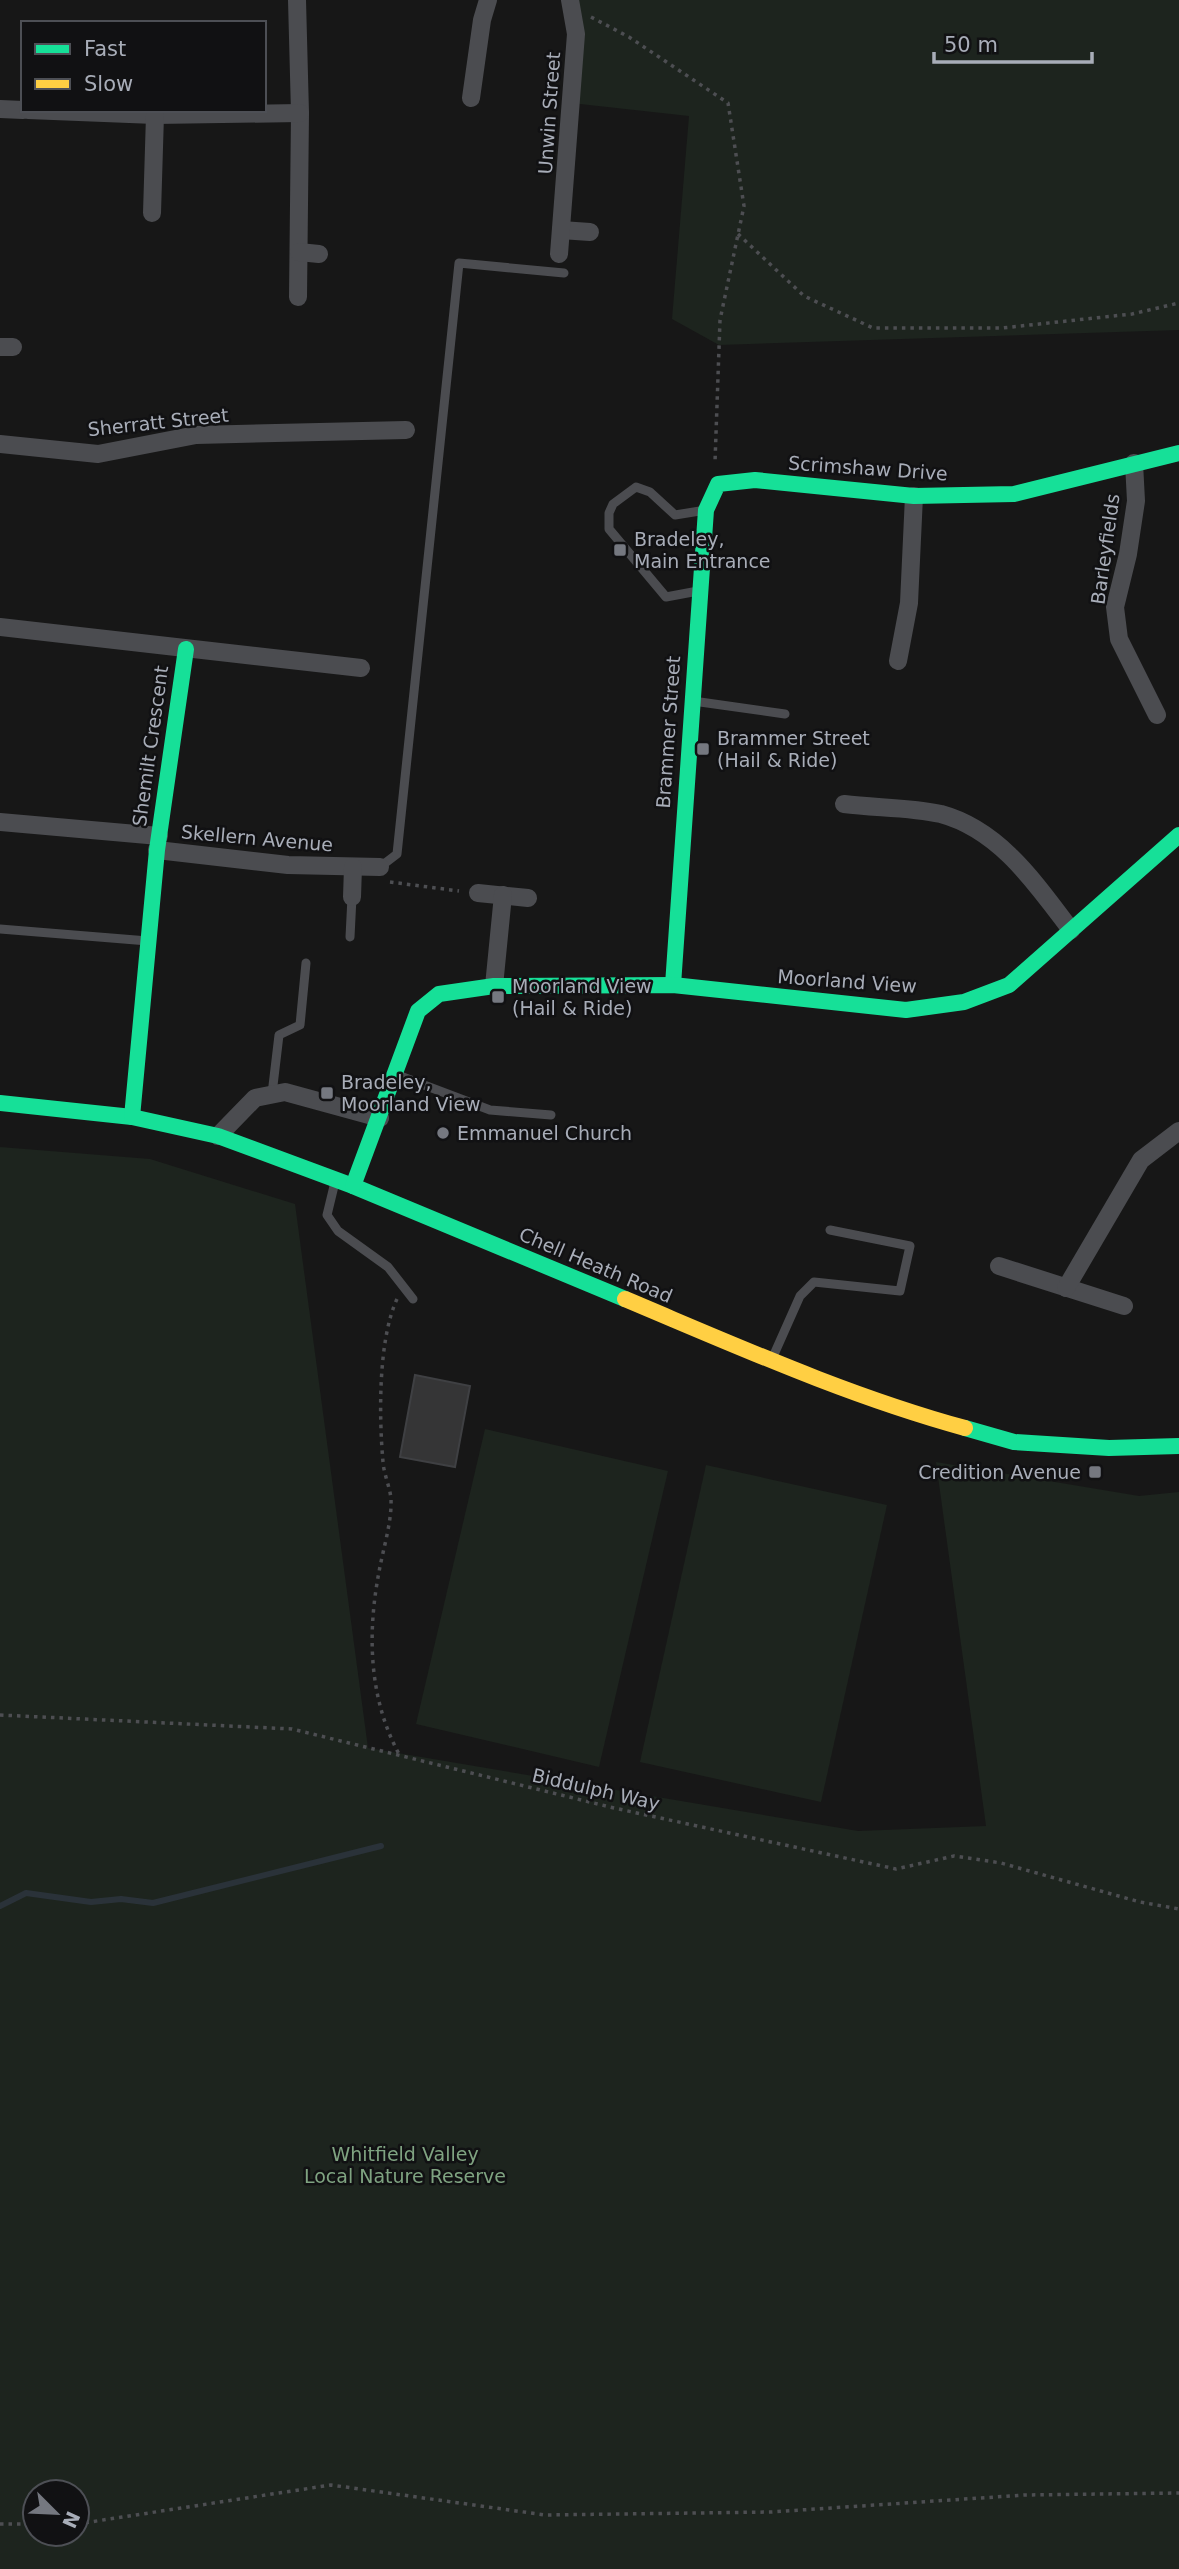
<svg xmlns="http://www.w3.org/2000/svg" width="1179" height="2569" font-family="'DejaVu Sans',sans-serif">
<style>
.green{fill:#1d241e;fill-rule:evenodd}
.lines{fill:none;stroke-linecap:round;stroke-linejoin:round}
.stream{stroke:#2a3239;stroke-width:6}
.building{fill:#353536;stroke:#3f4043;stroke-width:2}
.path{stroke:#4d4e52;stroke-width:3.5;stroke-dasharray:3.5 5;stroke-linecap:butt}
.lane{stroke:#4b4c50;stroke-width:9}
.street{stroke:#4b4c50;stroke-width:18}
.fast{stroke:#16e098;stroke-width:16}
.slow{stroke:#ffcf43;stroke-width:16}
.poi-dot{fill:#757880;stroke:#111113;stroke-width:2.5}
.labels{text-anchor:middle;stroke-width:5;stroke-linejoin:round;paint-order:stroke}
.street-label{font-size:19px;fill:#a8adb8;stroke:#111113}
.poi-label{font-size:19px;fill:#a8adb8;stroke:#111113;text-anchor:start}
.park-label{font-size:19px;fill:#7fa381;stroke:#111113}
</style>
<rect width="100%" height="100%" fill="#171717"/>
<g class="green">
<polygon points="570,0 1179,0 1179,330 719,345 672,319 689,116 571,103"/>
<path d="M0 1147 150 1159 295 1204 368 1748 858 1831 986 1826 936 1462 1139 1496 1179 1492V2569H0ZM35 2492H77V2534H35Z"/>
<polygon points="485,1429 668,1471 599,1767 416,1724"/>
<polygon points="706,1465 887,1505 821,1802 640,1762"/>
</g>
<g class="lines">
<polyline class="stream" points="0,1906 26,1893 91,1902 121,1899 153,1903 381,1846"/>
</g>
<polygon class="building" points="415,1375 470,1386 455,1467 400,1457"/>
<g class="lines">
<g class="path">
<polyline points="591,17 629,37 728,103 744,206 720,320 715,462"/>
<polyline points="738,234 804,296 873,328 1002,328 1132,314 1179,303"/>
<polyline points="390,882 459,891"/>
<path d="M397 1299C378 1340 379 1417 383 1462 384 1475 390 1487 391 1499 392 1522 383 1549 379 1572 367 1634 369 1699 399 1754"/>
<polyline points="0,1715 292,1729 614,1808 896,1869 954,1856 1001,1863 1140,1902 1179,1909"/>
<polyline points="0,2524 35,2524"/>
<polyline points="77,2524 331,2485 545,2515 771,2512 1025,2495 1179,2493"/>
</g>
<g class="lane">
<polyline points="698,591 666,597 609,529 609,513 613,504 636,487 650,492 675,515 706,510"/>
<polyline points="693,701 785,714"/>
<polyline points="380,867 397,854 459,263 564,273"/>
<polyline points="0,929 148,941"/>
<polyline points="350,937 352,897"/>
<polyline points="395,1074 490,1110 551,1115"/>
<polyline points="272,1094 279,1035 300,1025 306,963"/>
<polyline points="335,1182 327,1215 338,1231 388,1267 413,1299"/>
<polyline points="772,1359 800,1296 814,1282 900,1291 910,1246 830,1230"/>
</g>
<g class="street">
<polyline points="297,0 300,113 298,297"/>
<polyline points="471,98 482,20 488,0"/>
<polyline points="0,109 23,110"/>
<polyline points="28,110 155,115 300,113"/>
<polyline points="152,213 155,115"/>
<polyline points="561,230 590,232"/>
<polyline points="299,252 319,254"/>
<polyline points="559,254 576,34 570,0"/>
<polyline points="0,347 13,347"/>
<polyline points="0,444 98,454 196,435 406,430"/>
<polyline points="1134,463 1136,501 1128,554 1115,607 1119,639 1157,715"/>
<polyline points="0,627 361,668"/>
<polyline points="898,661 909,603 914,496"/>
<path d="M844 804C875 808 910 807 941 814 1000 830 1036 884 1071 930"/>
<polyline points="0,822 159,836"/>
<polyline points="157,850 288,865 380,867"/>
<polyline points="478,893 528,898"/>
<polyline points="352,897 353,867"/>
<polyline points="494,986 503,895"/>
<polyline points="218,1136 255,1098 285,1092 380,1118"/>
<polyline points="999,1266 1124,1306"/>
<polyline points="1066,1288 1141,1160 1179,1131"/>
</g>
<g class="fast">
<polyline points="673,985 706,510 718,484 755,480 914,496 1014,494 1179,453"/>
<polyline points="0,1103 132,1117 218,1136 353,1186 625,1299"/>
<polyline points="132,1117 157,850 186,649"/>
<polyline points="353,1186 418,1011 439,994 494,986 673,985 906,1010 964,1002 1009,985 1179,835"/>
<polyline points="965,1428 1014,1442 1109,1448 1179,1446"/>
</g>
<path class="slow" d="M625 1299C737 1346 848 1396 965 1428"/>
</g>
<g class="poi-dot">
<rect x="613" y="543" width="14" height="14" rx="3.5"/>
<rect x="696" y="742" width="14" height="14" rx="3.5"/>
<rect x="491" y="990" width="14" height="14" rx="3.5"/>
<rect x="320" y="1086" width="14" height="14" rx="3.5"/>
<circle cx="443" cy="1133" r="7"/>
<rect x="1088" y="1465" width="14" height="14" rx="3.5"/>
</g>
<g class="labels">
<g class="street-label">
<text transform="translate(549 113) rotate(-86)" y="7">Unwin Street</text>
<text transform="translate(158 422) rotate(-6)" y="7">Sherratt Street</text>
<text transform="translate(868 468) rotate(4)" y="7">Scrimshaw Drive</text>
<text transform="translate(1105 549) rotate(-82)" y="7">Barleyfields</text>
<text transform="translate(668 732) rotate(-86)" y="7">Brammer Street</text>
<text transform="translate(150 746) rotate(-82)" y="7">Shemilt Crescent</text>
<text transform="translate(257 838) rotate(5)" y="7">Skellern Avenue</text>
<text transform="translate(847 981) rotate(4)" y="7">Moorland View</text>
<text transform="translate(596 1265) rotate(23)" y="7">Chell Heath Road</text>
<text transform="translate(596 1789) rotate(13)" y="7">Biddulph Way</text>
</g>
<g class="poi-label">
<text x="634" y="546">Bradeley,<tspan x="634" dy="22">Main Entrance</tspan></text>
<text x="717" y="745">Brammer Street<tspan x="717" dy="22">(Hail &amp; Ride)</tspan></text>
<text x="512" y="993">Moorland View<tspan x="512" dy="22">(Hail &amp; Ride)</tspan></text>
<text x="341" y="1089">Bradeley,<tspan x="341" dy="22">Moorland View</tspan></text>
<text x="457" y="1140">Emmanuel Church</text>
<text x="1081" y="1479" text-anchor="end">Credition Avenue</text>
</g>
<g class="park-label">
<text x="405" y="2161">Whitfield Valley<tspan x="405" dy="22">Local Nature Reserve</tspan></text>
</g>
</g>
<rect x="21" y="21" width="245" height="91" fill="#111113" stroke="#4d4f55" stroke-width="2"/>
<rect x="35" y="44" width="35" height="10" fill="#16e098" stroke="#4d4f55" stroke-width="2"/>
<text x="84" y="56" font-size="21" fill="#a8adb8">Fast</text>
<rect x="35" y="79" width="35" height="10" fill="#ffcf43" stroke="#4d4f55" stroke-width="2"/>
<text x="84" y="91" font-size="21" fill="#a8adb8">Slow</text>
<g transform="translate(56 2513) rotate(114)"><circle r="33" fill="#111113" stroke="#4d4f55" stroke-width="2"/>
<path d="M0-5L12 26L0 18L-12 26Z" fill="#757880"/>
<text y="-10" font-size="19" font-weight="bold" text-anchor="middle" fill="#a8adb8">N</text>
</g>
<path d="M934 52v10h158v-10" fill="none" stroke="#a8adb8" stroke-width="3.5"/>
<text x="944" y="52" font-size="21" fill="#a8adb8" stroke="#111113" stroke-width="5" paint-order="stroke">50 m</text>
</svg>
